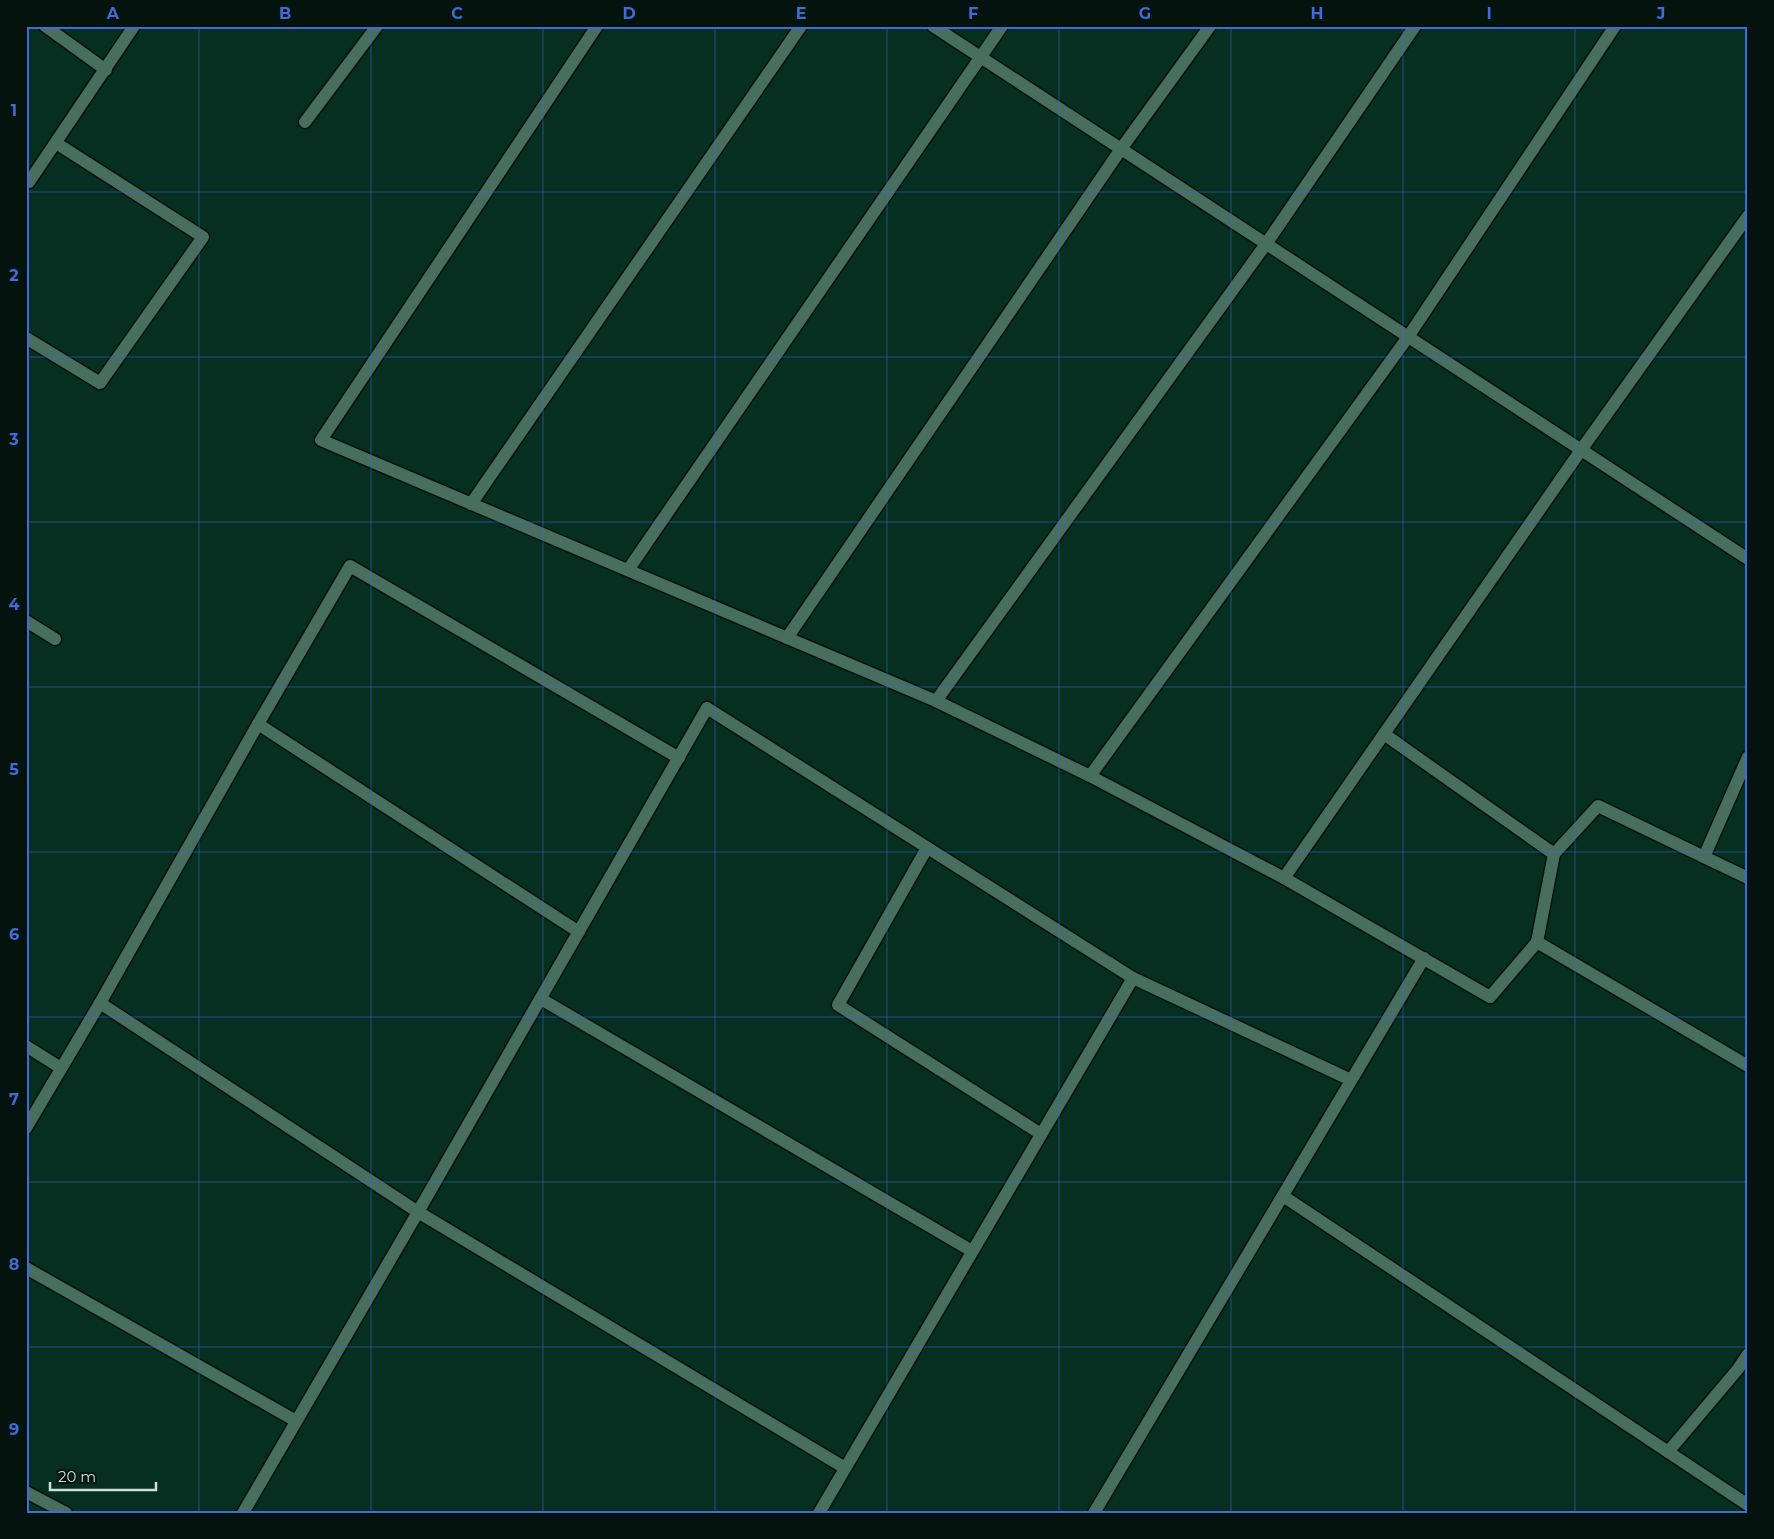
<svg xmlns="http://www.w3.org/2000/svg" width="1774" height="1539" font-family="Montserrat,sans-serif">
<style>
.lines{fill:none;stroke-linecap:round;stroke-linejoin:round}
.street-casing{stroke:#00140c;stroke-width:15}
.street{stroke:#486e5f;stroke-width:12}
.grid{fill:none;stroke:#406bd8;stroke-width:1;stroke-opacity:0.55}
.neatline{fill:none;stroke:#406bd8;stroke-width:2}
.grid-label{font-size:16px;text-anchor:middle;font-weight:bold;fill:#406bd8}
</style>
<rect width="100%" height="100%" fill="#062e21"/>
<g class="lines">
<g class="street-casing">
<g id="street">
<polyline points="45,26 106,70"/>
<polyline points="597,26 321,440 936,701 1266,244 1415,26"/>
<polyline points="933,26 1748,559"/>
<polyline points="305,122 377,26"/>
<polyline points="26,180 29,182 134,26"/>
<polyline points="26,338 100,383 203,237 56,143"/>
<polyline points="471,504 801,26"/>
<polyline points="628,570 1002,26"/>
<polyline points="26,621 55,639"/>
<polyline points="787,638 1121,149 1210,26"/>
<polyline points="936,701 1090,776 1284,878 1581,450 1748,216"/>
<polyline points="258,724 350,566 679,758"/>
<polyline points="1384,734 1554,854"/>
<polyline points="1090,776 1408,337 1615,26"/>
<polyline points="927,848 838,1005 1041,1134"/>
<polyline points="1704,857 1748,878"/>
<polyline points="1284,878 1490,997 1537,942 1748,1066"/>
<polyline points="579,932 258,724 100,1003 418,1212 707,708 1133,978"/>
<polyline points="1537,942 1554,854 1598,806 1704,857 1748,757"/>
<polyline points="541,999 972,1251"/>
<polyline points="26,1046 61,1068"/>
<polyline points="26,1128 100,1003"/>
<polyline points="1283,1196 1748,1505"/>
<polyline points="26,1268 296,1421"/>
<polyline points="1668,1452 1738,1369 1748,1354"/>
<polyline points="26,1492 66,1513"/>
<polyline points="243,1513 418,1212 845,1468"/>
<polyline points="819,1513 1133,978 1351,1080"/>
<polyline points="1094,1513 1424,958"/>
</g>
</g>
<use href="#street" class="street"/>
</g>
<path class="grid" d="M199 26V1513M371 26V1513M543 26V1513M715 26V1513M887 26V1513M1059 26V1513M1231 26V1513M1403 26V1513M1575 26V1513M26 192H1748M26 357H1748M26 522H1748M26 687H1748M26 852H1748M26 1017H1748M26 1182H1748M26 1347H1748"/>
<rect width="1774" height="1539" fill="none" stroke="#04130d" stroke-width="55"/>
<path d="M50 1482v8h106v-8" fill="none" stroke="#cde1d9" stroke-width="2.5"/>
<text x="58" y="1482" font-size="15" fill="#cde1d9" stroke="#04130d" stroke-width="4" paint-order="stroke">20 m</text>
<rect x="28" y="28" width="1718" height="1484" class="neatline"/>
<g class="grid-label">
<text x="113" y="19">A</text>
<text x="285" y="19">B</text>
<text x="457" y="19">C</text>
<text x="629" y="19">D</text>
<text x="801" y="19">E</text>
<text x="973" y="19">F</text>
<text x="1145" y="19">G</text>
<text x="1317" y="19">H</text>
<text x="1489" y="19">I</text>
<text x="1661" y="19">J</text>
<text x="14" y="116">1</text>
<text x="14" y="281">2</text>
<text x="14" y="445">3</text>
<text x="14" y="610">4</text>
<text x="14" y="775">5</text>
<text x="14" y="940">6</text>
<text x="14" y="1105">7</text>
<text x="14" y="1270">8</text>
<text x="14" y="1435">9</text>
</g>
</svg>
